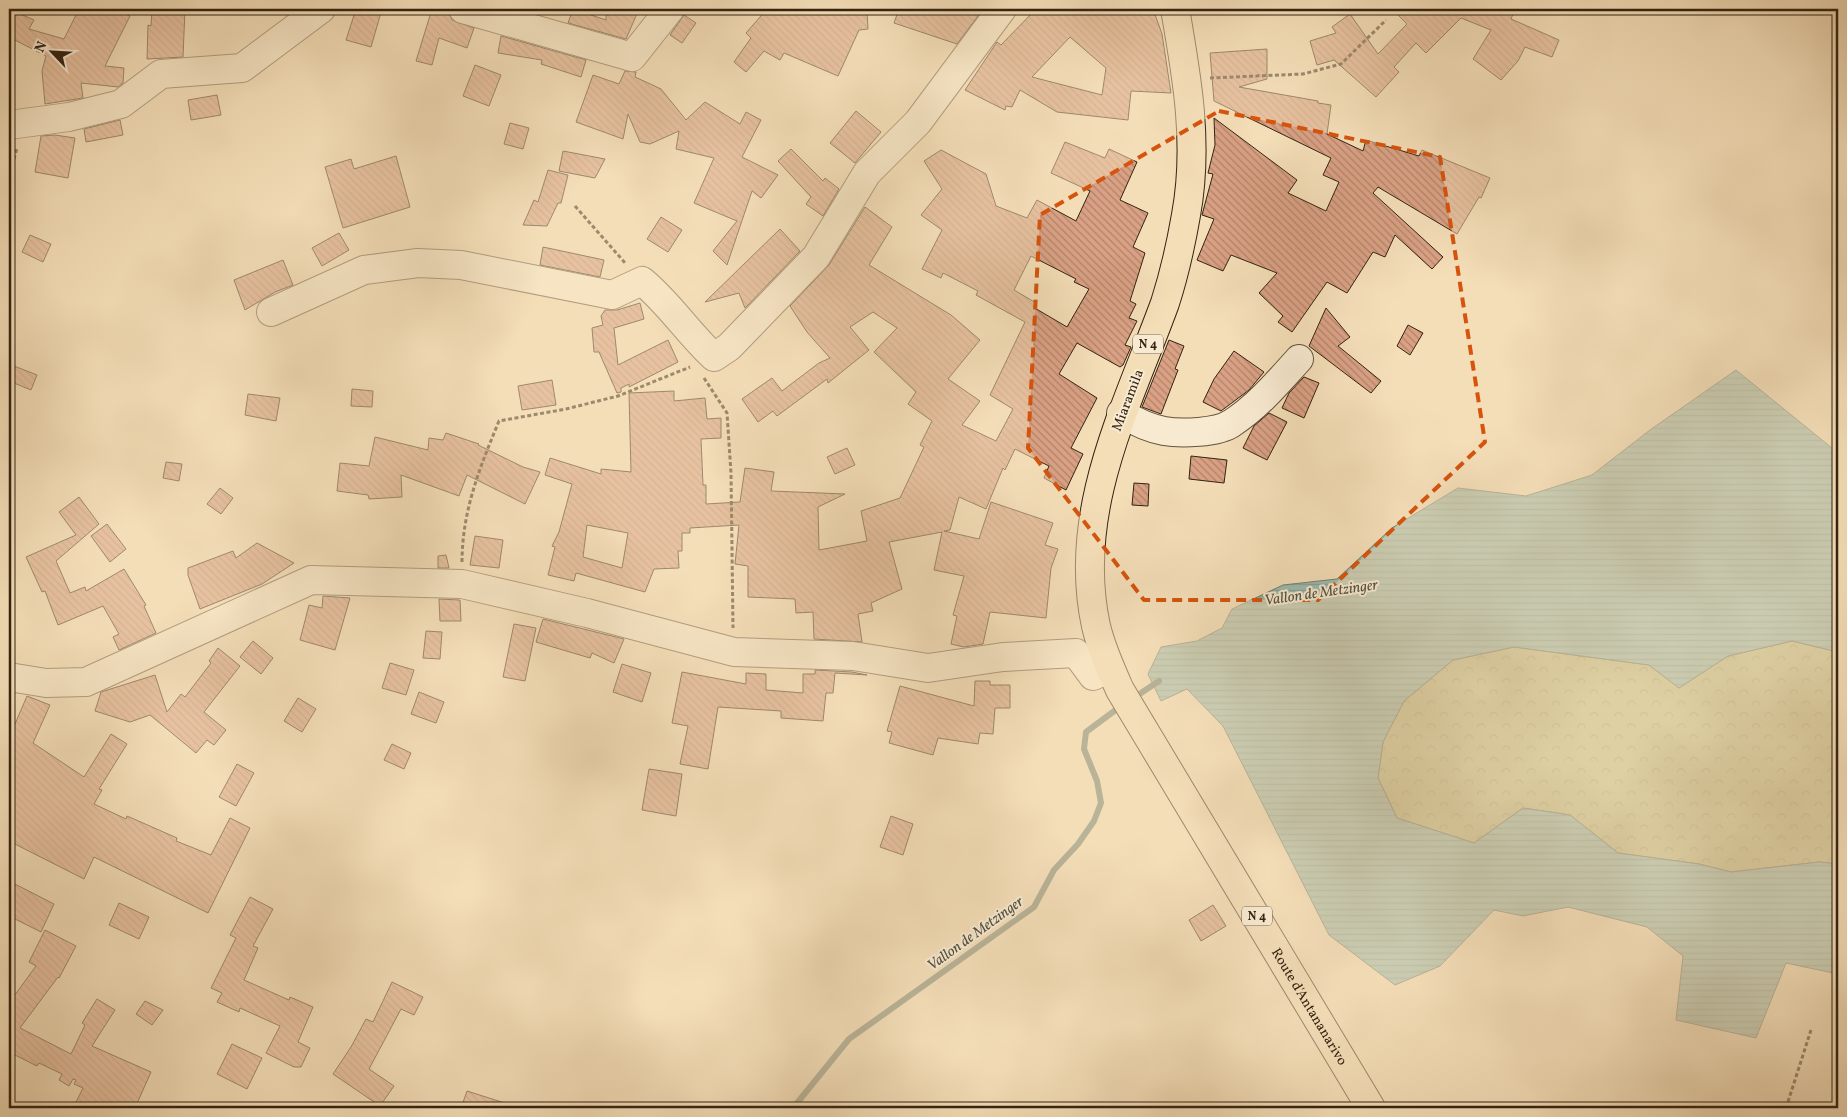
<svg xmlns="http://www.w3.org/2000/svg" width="1847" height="1117" font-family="Vollkorn,serif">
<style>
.forest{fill:url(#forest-crowns);stroke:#7c714e}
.water{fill:url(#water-rules);stroke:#727f71}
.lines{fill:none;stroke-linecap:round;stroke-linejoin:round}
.stream{stroke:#727f71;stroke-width:6}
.building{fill:url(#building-back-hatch);stroke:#332312;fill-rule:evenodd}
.minor-casing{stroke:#63523c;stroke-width:30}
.major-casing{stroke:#332312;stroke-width:30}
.path{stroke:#332312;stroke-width:3;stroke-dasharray:4 2.5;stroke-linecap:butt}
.minor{stroke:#f8ead1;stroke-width:28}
.major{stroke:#f4deb8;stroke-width:28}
.marked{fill:none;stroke:#d6540d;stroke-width:4;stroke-dasharray:10 6;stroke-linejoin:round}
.labels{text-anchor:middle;stroke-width:4;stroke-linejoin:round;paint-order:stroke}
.shield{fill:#f8ead1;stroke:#6e5f4b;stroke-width:1}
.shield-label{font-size:12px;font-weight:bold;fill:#332312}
.street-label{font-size:14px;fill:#332312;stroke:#f8ead1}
.water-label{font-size:15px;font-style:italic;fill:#525142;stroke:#f8ead1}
</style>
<defs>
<pattern id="forest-crowns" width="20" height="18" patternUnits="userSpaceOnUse" patternTransform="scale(1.25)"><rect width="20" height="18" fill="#c4bf89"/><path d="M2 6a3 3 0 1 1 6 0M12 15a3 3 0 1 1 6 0" fill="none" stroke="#a9a475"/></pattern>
<pattern id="water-rules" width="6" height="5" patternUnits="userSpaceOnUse" patternTransform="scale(1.25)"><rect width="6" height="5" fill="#9cbcb1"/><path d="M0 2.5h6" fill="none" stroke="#87a197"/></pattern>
<pattern id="building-back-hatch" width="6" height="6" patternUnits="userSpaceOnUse" patternTransform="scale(1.25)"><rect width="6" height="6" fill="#daa184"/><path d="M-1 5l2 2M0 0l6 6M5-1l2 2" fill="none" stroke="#b1836b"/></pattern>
</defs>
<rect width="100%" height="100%" fill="#f4deb8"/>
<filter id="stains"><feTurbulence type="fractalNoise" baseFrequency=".004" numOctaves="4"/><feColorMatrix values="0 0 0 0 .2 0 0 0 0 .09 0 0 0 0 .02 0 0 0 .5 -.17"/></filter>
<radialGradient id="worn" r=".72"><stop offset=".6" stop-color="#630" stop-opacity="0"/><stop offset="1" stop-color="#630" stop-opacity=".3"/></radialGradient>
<polygon class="forest" points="1792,641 1834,651 1838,649 1838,864 1819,862 1731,872 1699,864 1618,853 1570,815 1523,808 1474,843 1397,818 1378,778 1383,742 1404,701 1453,660 1514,647 1649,665 1679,688 1728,656"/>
<polygon class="water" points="1736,370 1838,453 1838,649 1834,651 1792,641 1728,656 1679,688 1649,665 1514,647 1453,660 1404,701 1383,742 1378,778 1397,818 1474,843 1523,808 1570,815 1618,853 1699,864 1731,872 1819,862 1838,864 1838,974 1786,963 1756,1038 1676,1020 1683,956 1647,927 1568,907 1523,916 1494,910 1440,966 1395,985 1329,935 1223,726 1187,689 1161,701 1148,674 1161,647 1197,641 1222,628 1232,609 1283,585 1337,579 1392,528 1458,488 1526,496 1592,475 1650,430"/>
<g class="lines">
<g class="stream">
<polyline points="1132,699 1159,681"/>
<polyline points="793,1108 849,1039 1034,907 1054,870 1078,844 1094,821 1101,803 1097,781 1084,749 1086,732 1121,706"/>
</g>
</g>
<g class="building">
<polygon points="9,9 34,20 29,29 64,39 79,9 115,9 130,16 105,66 124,68 123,83 118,87 81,83 83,98 45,104 42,71 46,56 9,37"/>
<polygon points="152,9 185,9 183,57 147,59 148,25 151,26"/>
<polygon points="356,9 382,9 371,47 346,40"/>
<polygon points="432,9 448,11 452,20 474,28 467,48 439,38 432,65 416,61"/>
<polygon points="573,9 606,20 606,9 639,9 626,39 568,23"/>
<polygon points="767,9 838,9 837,12 867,10 868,29 859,30 838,76 784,53 780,60 764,51 746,72 734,62 751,38 746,33"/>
<polygon points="899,9 983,9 957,44 894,23"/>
<path d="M1036 9H1153L1162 34 1171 93 1131 91 1128 120 1057 112 1020 90 1012 107 1006 106 1005 110 965 90 997 42 1001 45ZM1070 37 1106 68 1102 95 1032 77Z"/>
<polygon points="1392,9 1515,9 1511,19 1559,40 1552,57 1525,47 1518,61 1501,80 1473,59 1491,30 1461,18 1426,53 1416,43 1394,67 1399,72 1376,97 1334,60 1317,65 1310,41 1336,33 1332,27 1350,14 1378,54 1407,24"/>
<polygon points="684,15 696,23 682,43 670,35"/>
<polygon points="501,36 586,60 581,77 541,64 542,60 498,53"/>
<polygon points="1267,49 1267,79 1239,87 1318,101 1318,103 1331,105 1327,134 1363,151 1366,140 1419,156 1422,150 1490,178 1481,198 1479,197 1457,234 1378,187 1373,193 1443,257 1432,269 1395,235 1385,257 1373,252 1347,293 1327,282 1292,332 1278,322 1283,316 1259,293 1277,273 1231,255 1223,271 1197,260 1214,219 1202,215 1213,174 1208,173 1215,145 1214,118 1297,180 1288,193 1326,211 1339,182 1323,175 1331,158 1214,101 1210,53"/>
<polygon points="475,65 501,75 489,106 463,96"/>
<polygon points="625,71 636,72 635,77 661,89 686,120 705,102 740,124 746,112 761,120 742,157 778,175 761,198 752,191 727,265 713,251 737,221 694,203 714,158 676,149 679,131 650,144 640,142 628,114 623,139 576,122 593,75 619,84"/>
<polygon points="217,95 221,115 191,120 188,100"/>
<polygon points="856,111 881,132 855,163 830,143"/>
<polygon points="120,120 123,135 86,142 84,129"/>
<polygon points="510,123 529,128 523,149 504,144"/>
<polygon points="55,135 75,138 68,178 35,172 41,136"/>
<path d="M1065 142 1105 158 1109 149 1137 162 1120 200 1148 213 1133 247 1145 253 1130 301 1136 304 1129 318 1137 321 1125 345 1131 347 1123 365 1120 367 1077 343 1059 374 1097 398 1071 448 1083 454 1066 490 1044 478 1049 466 1015 449 1005 470 1003 468 986 509 959 497 950 530 944 531 979 539 991 502 1053 523 1045 545 1058 549 1051 568 1046 618 990 612 983 644 964 647 951 644 957 616 953 615 964 576 934 570 942 532 889 542 902 589 871 603 873 611 858 614 862 642 814 639 813 612 796 613 795 599 748 597V566L735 564 739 525 690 528V533H682V551H678L679 568 654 569 645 592 576 573 574 581 548 575 555 547 552 546 559 532 572 484 545 475 550 458 601 474V469L631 472 629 393 674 391V401L705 398 707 419 721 418V438L701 439 703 485H706V504L740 502 745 468 774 472 771 491 845 494 818 507 819 550 867 541 861 511 900 498 924 447 920 445 932 421 908 404 916 392 874 352 897 328 873 312 850 327 869 350 828 383 827 379 777 416 773 411 758 422 742 399 772 378 782 391 819 363 830 358 807 332 790 306 829 265 865 207 892 227 869 265 951 315 980 340 948 379 980 401 962 425 996 441 1013 409 990 395 1025 322 976 295 978 291 943 273 941 278 922 269 942 230 921 215 942 189 924 161 941 150 986 174 996 206 1027 218 1037 200 1076 221 1090 191 1051 173ZM1031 256 1076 279 1074 282 1089 289 1067 327 1033 307 1036 303 1014 290ZM587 525 628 533 622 568 583 557Z"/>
<polygon points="791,149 823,181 825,178 839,189 823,216 806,204 811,197 778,161"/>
<polygon points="563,151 605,159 595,178 559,171"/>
<polygon points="396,156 410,207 343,228 325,167 351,159 354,169"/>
<polygon points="548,170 568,175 561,203 558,203 547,226 523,225 534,200 538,202"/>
<polygon points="661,217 682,230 668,252 647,239"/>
<polygon points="780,229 800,251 745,308 739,293 705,302"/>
<polygon points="339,233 349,250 322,266 312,248"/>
<polygon points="30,235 51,244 43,262 22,252"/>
<polygon points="543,247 604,260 600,277 540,265"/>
<polygon points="283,260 293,285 275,292 245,310 234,280"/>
<polygon points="640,303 644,319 614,328 618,365 668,340 678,362 629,387 629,384 621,388 621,392 617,393 599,352 594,352 592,328 603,325 601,316 605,310 617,310"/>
<polygon points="1326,308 1350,337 1338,346 1381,381 1371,393 1309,346"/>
<polygon points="1408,325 1423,333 1410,355 1397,346"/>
<polygon points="1169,340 1184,346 1175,369 1178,370 1161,414 1142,407"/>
<polygon points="1234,351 1264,372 1249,390 1221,411 1203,402 1214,379"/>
<polygon points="14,366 37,375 31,390 9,381"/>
<polygon points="1304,377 1319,383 1304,418 1282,408 1289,393"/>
<polygon points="552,380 556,405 522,410 518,386"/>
<polygon points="352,389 373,391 372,407 351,406"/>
<polygon points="248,394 280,398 276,421 245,415"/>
<polygon points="1269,413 1287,422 1267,460 1243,448 1254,426"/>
<polygon points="446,433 479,444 478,445 523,467 540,472 525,504 467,475 459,496 401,475 402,497 369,499 368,495 337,491 340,463 369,466 375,437 428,450 429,438 443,440"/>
<polygon points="847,448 855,465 835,474 827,457"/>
<polygon points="1191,456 1227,460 1224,483 1189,479"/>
<polygon points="166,462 182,464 179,481 163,478"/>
<polygon points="1134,483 1149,484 1148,506 1132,505"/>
<polygon points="220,488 233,498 221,514 207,504"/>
<polygon points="79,497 99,524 56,561 70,593 85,587 86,591 124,569 146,605 144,606 156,633 119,650 113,637 119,634 103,606 58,625 45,591 42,592 26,557 76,535 59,512"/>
<polygon points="107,524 126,549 110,562 91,536"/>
<polygon points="475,536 503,540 499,568 470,565"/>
<polygon points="257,543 294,563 262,584 200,609 188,575 188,568 233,551 236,558"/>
<polygon points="446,555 449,568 438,568 438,556"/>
<polygon points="323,596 350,598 335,650 300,640 309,605 322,608"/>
<polygon points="439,599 460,600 461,621 440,621"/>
<polygon points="543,619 624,639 614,663 592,653 590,658 536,642"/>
<polygon points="514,624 536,628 525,681 503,677"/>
<polygon points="426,631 442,632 440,659 423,658"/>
<polygon points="253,641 273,658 261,674 240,657"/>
<polygon points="218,648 240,666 204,712 226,730 214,745 207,740 196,753 150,715 130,722 95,711 101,692 155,675 167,712 181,694 185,697 211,663 209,661"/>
<polygon points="390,663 414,670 406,695 382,688"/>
<polygon points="622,664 651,673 642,702 613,692"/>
<polygon points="815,670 852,672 867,675 835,673 833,693 826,693 823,721 781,718 781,711 718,707 708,769 680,764 688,726 672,723 682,672 746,684 746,673 766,674 766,690 803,693 803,674 815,674"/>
<polygon points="975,681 990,681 990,685 1010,685 1010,708 995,708 993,734 980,733 978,744 938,738 933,755 889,743 892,732 887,731 900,686 974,706"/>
<polygon points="419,692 444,702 436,723 411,714"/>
<polygon points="27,696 50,705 33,743 84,777 111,734 127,744 99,789 102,790 94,804 126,819 127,816 177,838 176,841 211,855 230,818 250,828 208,913 94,857 84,879 9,841 9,738"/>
<polygon points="298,698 316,709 302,732 284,721"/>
<polygon points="392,744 411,753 404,769 384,760"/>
<polygon points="237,764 254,773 236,806 219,797"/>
<polygon points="649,769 682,774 676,816 642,810"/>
<polygon points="891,816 913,824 903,855 880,847"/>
<polygon points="9,881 54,904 41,932 9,916"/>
<polygon points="250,897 273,909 253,946 258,948 244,980 289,1000 290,997 313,1007 298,1042 310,1048 301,1067 294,1067 266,1053 280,1026 240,1008 239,1012 217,1002 222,993 211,988 236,938 230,935"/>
<polygon points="119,903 149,917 139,939 109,925"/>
<polygon points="1213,905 1226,926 1201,941 1189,920"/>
<polygon points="45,930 76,946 59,978 58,977 20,1028 71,1054 85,1025 82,1023 97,999 115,1010 92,1046 151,1072 135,1108 73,1108 83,1088 74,1084 76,1080 73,1079 69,1086 59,1080 62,1074 39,1063 37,1066 9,1052 9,1003 36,966 29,962"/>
<polygon points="392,982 423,997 414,1015 401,1009 369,1069 394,1086 380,1106 333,1074 351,1047 366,1019 373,1022"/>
<polygon points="145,1001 163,1010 152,1025 136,1014"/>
<polygon points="232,1044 262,1058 247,1089 217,1074"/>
<polygon points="467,1091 511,1105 510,1108 461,1108"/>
</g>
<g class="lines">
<g class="minor-casing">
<g id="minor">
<polyline points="463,9 632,57 670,9"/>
<polyline points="9,125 69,117 121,104 161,74 242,68 321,9"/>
<path d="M271 312 364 270 418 263 461 265 612 295 642 281C669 303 688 333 714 357L729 347 816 257 867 173 918 122 1002 9"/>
<path d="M1121 413C1134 421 1148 428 1164 431 1180 434 1218 433 1232 423 1258 406 1279 381 1299 359"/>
<polyline points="9,677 46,683 86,682 311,580 462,584 587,613 734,652 853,656 928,668 1003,657 1076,653 1093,676 1110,668"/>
</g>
</g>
<g class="major-casing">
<g id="major">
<path id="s1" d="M1175 9C1187 77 1199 145 1186 215 1181 244 1174 275 1165 303 1127 407 1071 511 1096 626 1101 648 1111 670 1120 690L1371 1108"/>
</g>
</g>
<g class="path">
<polyline points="1210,78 1303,74 1341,64 1386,20"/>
<polyline points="9,178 17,148"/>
<polyline points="575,206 626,264"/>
<polyline points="704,378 727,413 731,473 733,628"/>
<path d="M462 562C462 511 480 467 499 421L566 409 618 396 690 367"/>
<polyline points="1786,1108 1811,1030"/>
</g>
<use href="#minor" class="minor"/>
<use href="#major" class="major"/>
</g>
<path d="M0 0H1847V1117H0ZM1219 111 1440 157 1485 442 1318 600H1144L1028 448 1040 215Z" fill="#f4deb8" fill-opacity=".55" fill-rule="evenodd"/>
<path class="marked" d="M1219 111 1440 157 1485 442 1318 600H1144L1028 448 1040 215Z"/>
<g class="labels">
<g class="shield">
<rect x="1133" y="334.5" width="30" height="19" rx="4"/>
<rect x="1242" y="906.5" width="30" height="19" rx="4"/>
</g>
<g class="shield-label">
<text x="1148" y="348">N 4</text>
<text x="1257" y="920">N 4</text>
</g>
<g class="street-label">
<text transform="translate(1127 400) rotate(-69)" y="5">Miaramila</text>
<text dy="5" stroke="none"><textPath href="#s1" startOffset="1071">Route d'Antananarivo</textPath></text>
</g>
<g class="water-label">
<text transform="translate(1321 592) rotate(-8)" y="5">Vallon de Metzinger</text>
<text transform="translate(975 933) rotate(-36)" y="5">Vallon de Metzinger</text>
</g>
</g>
<rect width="1847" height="1117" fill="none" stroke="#f4deb8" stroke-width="30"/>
<rect x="10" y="10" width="1827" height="1097" fill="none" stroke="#332312" stroke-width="2.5"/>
<rect x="15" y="15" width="1817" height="1087" fill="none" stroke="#332312"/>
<g transform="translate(52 52) rotate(295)" stroke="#f8ead1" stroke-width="4" paint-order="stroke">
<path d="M0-4L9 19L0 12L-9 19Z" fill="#332312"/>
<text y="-8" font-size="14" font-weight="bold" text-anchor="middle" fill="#332312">N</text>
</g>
<rect width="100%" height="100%" filter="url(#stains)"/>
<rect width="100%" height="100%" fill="url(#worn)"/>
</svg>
